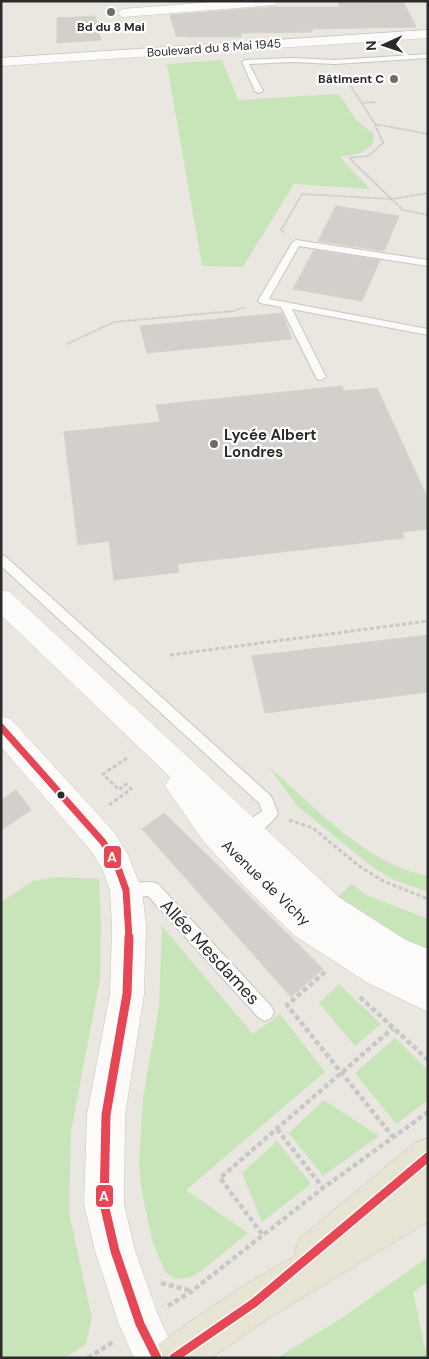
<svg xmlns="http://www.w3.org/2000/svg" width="429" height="1359" font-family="'DM Sans',sans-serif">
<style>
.green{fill:#c8e5b9}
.building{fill:#d3d0cc;stroke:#d5d2cd}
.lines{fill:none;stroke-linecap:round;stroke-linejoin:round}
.lane-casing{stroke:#c7c6c5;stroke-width:2}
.street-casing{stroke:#c7c6c5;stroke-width:1}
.secondary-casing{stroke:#c7c6c5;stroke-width:1}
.primary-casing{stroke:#c5c4c1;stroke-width:1}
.path-far2{stroke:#c8c8c7;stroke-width:2;stroke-dasharray:2 1;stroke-linecap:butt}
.path-far1{stroke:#c8c8c7;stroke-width:3;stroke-dasharray:4 2.5;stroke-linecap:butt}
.path{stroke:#c8c8c7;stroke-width:4.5;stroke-dasharray:5 3;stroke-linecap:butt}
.lane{fill:#fcfbfa;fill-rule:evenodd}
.street{fill:#fcfbfa;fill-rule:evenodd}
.secondary{fill:#fcfbfa;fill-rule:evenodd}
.primary{fill:#e7e4d4;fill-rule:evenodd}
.bus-1-far1-casing{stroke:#fff;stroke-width:11}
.bus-1-casing{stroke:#fff;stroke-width:12}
.bus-1-far1{stroke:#e74754;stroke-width:7}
.bus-1{stroke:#e74754;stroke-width:9}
.poi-dot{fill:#6e6d6a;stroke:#fff;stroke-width:2}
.bus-dot{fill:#2b2b2b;stroke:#fff;stroke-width:2}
.labels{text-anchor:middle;stroke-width:4.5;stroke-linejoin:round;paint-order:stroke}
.far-poi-label{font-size:12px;font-weight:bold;fill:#2b2b2b;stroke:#fff}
.far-street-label{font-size:12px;fill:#2b2b2b;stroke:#fff}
.poi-label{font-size:15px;font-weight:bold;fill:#2b2b2b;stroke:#fff;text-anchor:start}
.street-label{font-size:15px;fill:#2b2b2b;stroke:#fff}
.near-street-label{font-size:18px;fill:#2b2b2b;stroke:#fff}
.line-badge{stroke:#fff;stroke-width:2}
.badge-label{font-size:14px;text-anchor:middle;font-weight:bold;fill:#fff}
</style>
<rect width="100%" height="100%" fill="#eae7e0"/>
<g class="green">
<polygon points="222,60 238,100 339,94 356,120 374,134 373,144 361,153 340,157 370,189 294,184 243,267 202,266 167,64"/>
<path d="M269 767C315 807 366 864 428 876V892L394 880 375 869 297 806Z"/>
<polygon points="56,877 99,879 101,926 100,979 71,1131 69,1213 92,1318 86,1344 65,1358 1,1358 1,902 33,881"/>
<polygon points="352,884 366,895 428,919 428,956 333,901"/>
<polygon points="162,926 253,1034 280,1014 325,1072 186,1190 248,1233 200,1272 191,1277 176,1279 165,1272 152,1240 141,1187 139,1161 143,1097 159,1007"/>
<polygon points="339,984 381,1024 355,1046 319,1003"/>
<polygon points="395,1038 428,1070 428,1100 396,1124 355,1073"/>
<polygon points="324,1100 379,1136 323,1176 289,1133"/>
<polygon points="277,1141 311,1184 262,1222 242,1173"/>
<polygon points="428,1257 428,1282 413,1292 427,1358 277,1358 342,1318"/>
</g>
<g class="building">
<polygon points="403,1 416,27 312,29 312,32 241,33 241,37 190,37 176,36 170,15 269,7 340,7 338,3"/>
<polygon points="95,16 101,40 57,43 57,18"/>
<polygon points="336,206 399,216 384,251 318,241"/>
<polygon points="314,250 380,260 362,301 293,289"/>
<polygon points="282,313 292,339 147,353 140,326"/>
<polygon points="342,386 344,391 377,388 428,499 428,529 402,532 404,538 177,564 179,572 114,580 109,541 78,545 64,432 160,422 156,405"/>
<polygon points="428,635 428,692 265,713 252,656"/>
<polygon points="16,790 31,810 1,830 1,800"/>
<polygon points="164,813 240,887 323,969 291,997 142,829"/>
</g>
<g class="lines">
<g class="lane-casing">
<g id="lane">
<polygon points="428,54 428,58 335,64 292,62 249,64 263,91 259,93 255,91 242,62 245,60 292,58 335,60"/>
<polygon points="296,240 428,260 428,266 299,246 269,299 428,329 428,335 292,309 326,377 321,380 317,379 281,307 260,303 258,301 292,243"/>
<path d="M1 555 5 556 271 796 278 813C272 825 251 841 238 836L235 831 238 826 244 824 262 811 259 803 1 566Z"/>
<polygon points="152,882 158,884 271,1006 274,1012 271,1018 265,1021 259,1018 148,896 126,897 120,895 118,890 120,885 126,883"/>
</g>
</g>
<g class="street-casing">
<g id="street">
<polygon points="224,1 280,1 274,5 123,17 117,13 123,9"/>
<polygon points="428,30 428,38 1,66 1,58"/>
<polygon points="1,716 11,719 114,832 128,855 142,890 146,926 144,994 125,1115 124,1204 135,1251 158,1315 178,1358 134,1358 119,1324 95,1251 84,1204 87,1115 110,994 112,926 110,890 103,870 92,852 1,747"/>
</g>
</g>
<g class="secondary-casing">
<polygon id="secondary" points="1,590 10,592 340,898 406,940 428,949 428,1012 368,983 295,936 248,890 204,842 165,786 170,777 1,615"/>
</g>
<g class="primary-casing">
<polygon id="primary" points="428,1138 428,1222 269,1318 211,1358 153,1358 159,1343 239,1288 295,1256 294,1252 300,1238 414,1143"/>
</g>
<g class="path-far2">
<polyline points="345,77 375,124 383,143 368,156 349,158"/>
<polyline points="349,83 362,82"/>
<polyline points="361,103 375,102"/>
<polyline points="375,124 428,134"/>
<polyline points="350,159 403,210 428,215"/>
<polyline points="284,232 281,230 302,194 392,199 428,193"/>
<polyline points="67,344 114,322 234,311 245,307"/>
</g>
<g class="path-far1">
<polyline points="170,655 428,621"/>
<polyline points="109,805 131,789 126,784 119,790 103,774 127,758"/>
<polyline points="289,820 313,828 359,866 383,881 428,899"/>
</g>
<g class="path">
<polyline points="325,972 287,1005 393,1137"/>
<polyline points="360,997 428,1060"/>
<polyline points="277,1129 323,1188"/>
<polyline points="262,1234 220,1178 393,1028"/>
<polyline points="161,1283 192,1291"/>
<polyline points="168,1306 192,1291 323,1188 428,1112"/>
<polyline points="88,1358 113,1342"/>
</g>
<use href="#lane" class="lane"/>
<use href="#street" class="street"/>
<use href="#secondary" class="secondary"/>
<use href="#primary" class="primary"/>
<g class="bus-1-far1-casing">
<polyline id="bus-1-far1" points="1,727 103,842 117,865 126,890 129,938"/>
</g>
<g class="bus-1-casing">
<g id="bus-1">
<polyline points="129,937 127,994 106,1115 104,1204 115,1251 140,1324 157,1358"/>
<polyline points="174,1358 254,1303 428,1157"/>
</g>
</g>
<use href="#bus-1-far1" class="bus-1-far1"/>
<use href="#bus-1" class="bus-1"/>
</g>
<g class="poi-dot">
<circle cx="111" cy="12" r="5"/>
<circle cx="394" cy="79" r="5"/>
<circle cx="214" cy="444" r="5"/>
</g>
<circle class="bus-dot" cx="61" cy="795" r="4.5"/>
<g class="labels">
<g class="far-poi-label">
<text x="111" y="31">Bd du 8 Mai</text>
<text x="384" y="83" text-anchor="end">Bâtiment C</text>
</g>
<g class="far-street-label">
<text transform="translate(214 48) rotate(-4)" y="4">Boulevard du 8 Mai 1945</text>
</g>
<g class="poi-label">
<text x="224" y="440">Lycée Albert<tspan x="224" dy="17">Londres</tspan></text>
</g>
<g class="street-label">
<text transform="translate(266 883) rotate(44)" y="5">Avenue de Vichy</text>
</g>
<g class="near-street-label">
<text transform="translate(210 952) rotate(47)" y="6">Allée Mesdames</text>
</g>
</g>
<g class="line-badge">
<rect x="103" y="845" width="19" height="24" rx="5" fill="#e74754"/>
<rect x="95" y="1184" width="19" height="24" rx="5" fill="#e74754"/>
</g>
<g class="badge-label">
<text x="112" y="862">A</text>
<text x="104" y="1201">A</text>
</g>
<rect width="429" height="1359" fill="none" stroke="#2b2b2b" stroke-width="5"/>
<g transform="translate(384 45) rotate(267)" stroke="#ffffff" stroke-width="4" paint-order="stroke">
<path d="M0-4L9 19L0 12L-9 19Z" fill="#2b2b2b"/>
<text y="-8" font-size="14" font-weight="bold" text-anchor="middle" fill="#2b2b2b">N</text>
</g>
</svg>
